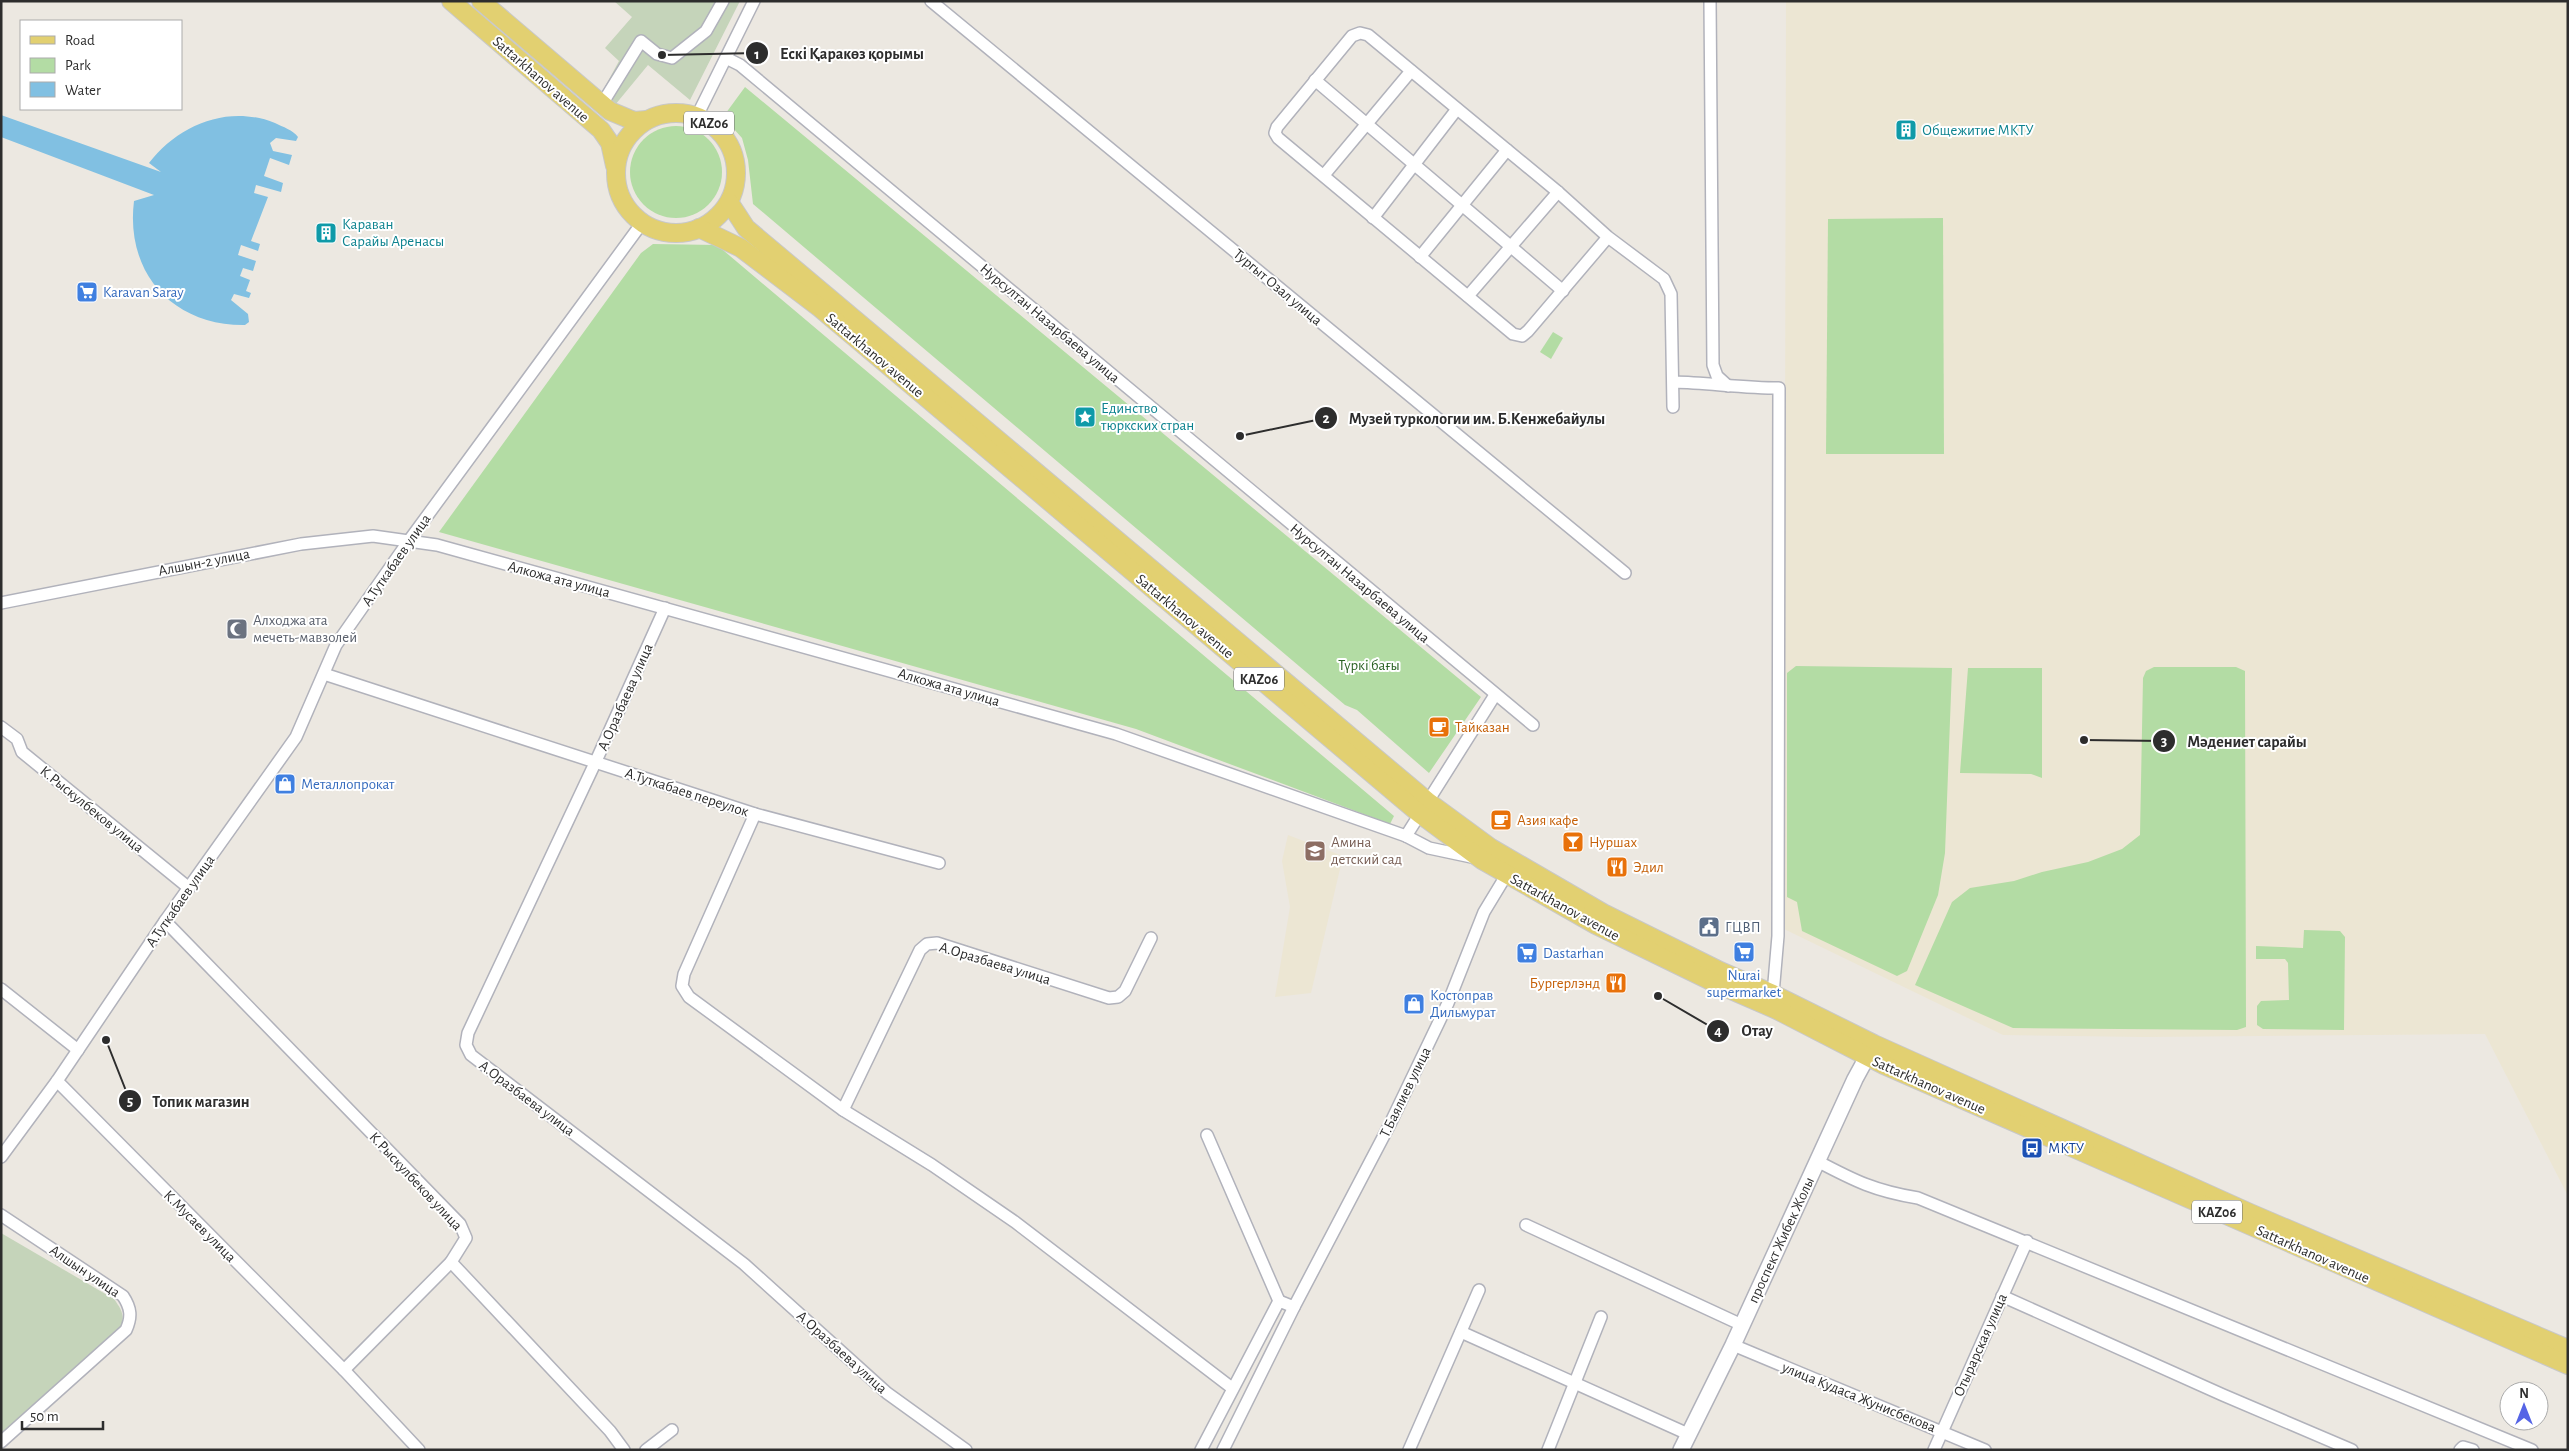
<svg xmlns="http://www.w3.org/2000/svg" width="2569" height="1451" font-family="'Alegreya Sans',sans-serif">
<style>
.education{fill:#ece6d3}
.green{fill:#b3dca4}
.cemetery{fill:#c5d4ba}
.water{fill:#81c0e2}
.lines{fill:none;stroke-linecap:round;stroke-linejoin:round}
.minor-casing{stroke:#b1b2bb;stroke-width:14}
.secondary-casing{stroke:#b1b2bb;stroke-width:18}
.primary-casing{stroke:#c8c8c8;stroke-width:20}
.minor{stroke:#fff;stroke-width:11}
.secondary{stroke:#fff;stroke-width:15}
.primary{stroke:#e2d071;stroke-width:18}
.labels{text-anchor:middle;stroke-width:4;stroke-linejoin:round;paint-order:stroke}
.shield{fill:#fff;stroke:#6c6c6c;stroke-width:1}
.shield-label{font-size:14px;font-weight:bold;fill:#2d2d2d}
.street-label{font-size:15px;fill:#2d2d2d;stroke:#fff}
.culture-label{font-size:15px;fill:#0d838f;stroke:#fff;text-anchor:start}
.shop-label{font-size:15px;fill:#366cbe;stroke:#fff;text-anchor:start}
.worship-label{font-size:15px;fill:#5b616d;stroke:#fff;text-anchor:start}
.park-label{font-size:15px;fill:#2c6324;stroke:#fff}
.food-label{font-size:15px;fill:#c56008;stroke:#fff;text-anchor:start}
.education-label{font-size:15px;fill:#785e54;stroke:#fff;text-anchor:start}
.service-label{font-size:15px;fill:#4e5e75;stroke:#fff;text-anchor:start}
.transit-label{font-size:15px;fill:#164399;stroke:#fff;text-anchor:start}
.leader{fill:none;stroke:#2d2d2d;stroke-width:2}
.callout-dot{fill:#2d2d2d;stroke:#fff;stroke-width:2}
.mark-label{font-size:15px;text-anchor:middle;font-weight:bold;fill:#fff}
.callout-label{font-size:16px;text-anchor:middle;font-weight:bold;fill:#2d2d2d;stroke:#fff;stroke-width:4;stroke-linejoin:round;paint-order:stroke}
</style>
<rect width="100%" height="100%" fill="#ece8e1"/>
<g class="education">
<polygon points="1786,1 2568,1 2568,1196 2485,1034 2145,1037 2003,1035 1784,929"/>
<polygon points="1288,835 1343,856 1311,993 1275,997 1290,907 1282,861"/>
</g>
<g class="green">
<polygon points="745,87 1481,697 1429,773 1357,710 1345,705 753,204 748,160 742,138 723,117"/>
<circle cx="676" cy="172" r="46"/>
<polygon points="1943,218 1944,454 1826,454 1828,219"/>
<polygon points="653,244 717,245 1394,816 1390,824 1136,729 439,532 641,253"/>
<polygon points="1553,332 1563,338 1551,359 1540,352"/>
<polygon points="1796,666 1952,668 1945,853 1938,895 1907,971 1897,976 1802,931 1797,902 1787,897 1787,673"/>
<polygon points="2154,667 2236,667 2245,671 2246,1027 2237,1030 2013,1028 1915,985 1952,902 1970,888 2014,881 2042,872 2088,862 2122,849 2140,835 2143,678 2146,671"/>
<polygon points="1968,668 2042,668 2042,778 2031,774 1960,773"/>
<polygon points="2304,930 2340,931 2345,937 2344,1030 2263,1029 2257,1025 2257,1006 2261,1001 2289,1000 2288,963 2285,959 2256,959 2256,946 2303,948"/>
</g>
<g class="cemetery">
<polygon points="614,1 740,1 690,100 648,65 615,105 601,94 619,61 605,48 632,17"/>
<path d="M1 1233 114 1299C122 1310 125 1316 121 1329L1 1441Z"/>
</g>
<path class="water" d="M1 115 161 172 149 163C178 125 228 104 275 123 283 127 293 130 298 137L296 141 276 138 270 143 273 151 292 155 289 165 270 158 264 176 283 183 281 192 256 185 254 193 268 197 251 241 260 244 258 251 241 245 238 255 256 261 253 271 243 268 240 276 250 280 246 291 251 293 249 298 234 294 231 300 248 314 249 322 245 325C173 326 125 273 134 201L154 195 1 137Z"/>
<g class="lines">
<g class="minor-casing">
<g id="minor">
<polyline points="931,1 1625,573"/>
<polyline points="1710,1 1713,365 1717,376 1728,386"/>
<polyline points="726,58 740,65 1533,725"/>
<polyline points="1315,80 1563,291"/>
<polyline points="602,104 641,41 657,54 672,58 706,31 723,1"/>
<polyline points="697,116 754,1"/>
<polyline points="1324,175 1411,71"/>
<polyline points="1373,218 1457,109"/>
<polyline points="1608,237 1528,331 1522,336 1513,334 1278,138 1275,133 1277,127 1352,36 1360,33 1368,35 1558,192 1608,237 1664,279 1671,294 1673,407"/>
<polyline points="1420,257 1507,150"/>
<polyline points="1468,296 1558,192"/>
<path d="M1674 382C1709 383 1744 388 1779 388L1778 936 1773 994"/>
<polyline points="1,603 301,544 373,536 437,545 1116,734 1406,836 1429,848 1476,858"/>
<polyline points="665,608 596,761 468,1033 466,1045 471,1055 744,1264 887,1393 966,1450"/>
<polyline points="324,674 755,814 939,863"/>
<polyline points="1,727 17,739 22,752 189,888"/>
<polyline points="755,814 684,974 682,986 689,997 843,1110 932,1165 1015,1222 1232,1388"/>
<polyline points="1406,836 1495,695"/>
<polyline points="165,921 460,1224 466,1238 451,1262 610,1431 624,1450"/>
<polyline points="1,989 78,1050"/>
<polyline points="57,1081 344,1370 419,1450"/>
<polyline points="843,1110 920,950 927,944 937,943 1109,998 1118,997 1125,991 1151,938"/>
<polyline points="1207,1135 1279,1301"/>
<polyline points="1,1157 57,1081 165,921 296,737 336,645 408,542 642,223"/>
<path d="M1817 1161C1855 1181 1875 1191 1918 1198L2532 1450"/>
<path d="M1 1215 123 1296C131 1308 132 1317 126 1330L1 1442"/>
<polyline points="1526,1225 1742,1325"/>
<polyline points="2002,1296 2223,1395 2352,1450"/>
<polyline points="1461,1332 1688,1434"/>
<polyline points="1733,1345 1985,1450"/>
<polyline points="344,1370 451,1262"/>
<polyline points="646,1450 672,1430"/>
<polyline points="1201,1450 1279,1301 1294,1307 1390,1124 1448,1003 1484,912 1507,874"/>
<polyline points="1223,1450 1294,1307"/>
<polyline points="1409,1450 1479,1290"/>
<polyline points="1548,1450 1601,1317"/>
<polyline points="1934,1450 2027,1241"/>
<polyline points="2460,1450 2463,1447 2473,1450"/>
</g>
</g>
<g class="secondary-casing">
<polyline id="secondary" points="1681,1450 1733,1345 1855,1079 1873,1046"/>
</g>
<g class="primary-casing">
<g id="primary">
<polyline points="451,1 601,130 610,143 615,166"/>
<polyline points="481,1 610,111 634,121 647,120"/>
<circle cx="676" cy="173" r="60"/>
<polyline points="729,202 746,228 1427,801 1491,848 1603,913 1720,971 1773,994 1874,1044 2250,1213 2568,1349"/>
<polyline points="699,228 741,248 820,308 1420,814 1482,860 1596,925 1715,983 1777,1010 1884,1065 2568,1365"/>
</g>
</g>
<use href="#minor" class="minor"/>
<use href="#secondary" class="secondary"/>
<use href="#primary" class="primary"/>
</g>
<defs>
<g id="building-square" transform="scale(1.125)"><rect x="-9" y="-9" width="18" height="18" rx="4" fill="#0f9aa8" stroke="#fff"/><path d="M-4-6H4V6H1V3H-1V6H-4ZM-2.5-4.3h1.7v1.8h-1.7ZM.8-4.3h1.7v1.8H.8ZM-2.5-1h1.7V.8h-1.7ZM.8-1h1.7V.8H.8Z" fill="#fff"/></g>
<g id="supermarket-square" transform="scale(1.125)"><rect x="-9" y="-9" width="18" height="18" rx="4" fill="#3f7fe0" stroke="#fff"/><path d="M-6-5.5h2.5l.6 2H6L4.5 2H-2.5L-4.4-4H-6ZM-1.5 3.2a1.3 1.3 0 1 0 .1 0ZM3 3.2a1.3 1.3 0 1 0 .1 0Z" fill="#fff"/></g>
<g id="sight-square" transform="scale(1.125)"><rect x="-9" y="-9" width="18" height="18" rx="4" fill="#0f9aa8" stroke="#fff"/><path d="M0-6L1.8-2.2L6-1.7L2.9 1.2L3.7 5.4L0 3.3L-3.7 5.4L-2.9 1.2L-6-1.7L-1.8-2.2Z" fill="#fff"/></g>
<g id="mosque-square" transform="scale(1.125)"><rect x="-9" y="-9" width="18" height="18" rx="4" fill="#6b7280" stroke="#fff"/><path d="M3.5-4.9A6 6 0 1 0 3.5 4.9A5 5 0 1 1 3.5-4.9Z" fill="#fff"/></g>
<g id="cafe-square" transform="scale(1.125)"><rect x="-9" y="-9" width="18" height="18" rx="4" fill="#e8710a" stroke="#fff"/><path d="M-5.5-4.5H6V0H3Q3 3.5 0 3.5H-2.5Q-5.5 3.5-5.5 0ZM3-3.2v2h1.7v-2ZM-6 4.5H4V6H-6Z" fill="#fff"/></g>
<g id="shop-square" transform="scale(1.125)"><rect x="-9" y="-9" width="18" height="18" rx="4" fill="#3f7fe0" stroke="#fff"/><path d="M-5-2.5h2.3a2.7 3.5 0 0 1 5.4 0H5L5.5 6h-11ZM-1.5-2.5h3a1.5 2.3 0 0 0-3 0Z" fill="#fff"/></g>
<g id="bar-square" transform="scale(1.125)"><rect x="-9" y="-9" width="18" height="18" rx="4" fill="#e8710a" stroke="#fff"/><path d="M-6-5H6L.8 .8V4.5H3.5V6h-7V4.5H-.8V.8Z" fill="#fff"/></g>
<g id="school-square" transform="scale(1.125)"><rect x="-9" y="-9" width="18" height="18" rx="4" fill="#8d6e63" stroke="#fff"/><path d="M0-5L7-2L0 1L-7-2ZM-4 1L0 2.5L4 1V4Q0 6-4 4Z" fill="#fff"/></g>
<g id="restaurant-square" transform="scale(1.125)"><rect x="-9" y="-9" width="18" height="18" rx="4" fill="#e8710a" stroke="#fff"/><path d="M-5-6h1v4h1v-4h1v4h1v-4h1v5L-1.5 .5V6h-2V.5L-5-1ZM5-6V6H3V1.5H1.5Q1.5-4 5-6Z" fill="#fff"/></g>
<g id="civic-square" transform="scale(1.125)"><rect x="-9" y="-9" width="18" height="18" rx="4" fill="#5c6f8a" stroke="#fff"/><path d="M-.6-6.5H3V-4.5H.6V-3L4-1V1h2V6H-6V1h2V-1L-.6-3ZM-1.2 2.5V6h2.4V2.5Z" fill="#fff"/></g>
<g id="bus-square" transform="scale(1.125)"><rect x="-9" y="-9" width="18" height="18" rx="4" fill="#1a4fb4" stroke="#fff"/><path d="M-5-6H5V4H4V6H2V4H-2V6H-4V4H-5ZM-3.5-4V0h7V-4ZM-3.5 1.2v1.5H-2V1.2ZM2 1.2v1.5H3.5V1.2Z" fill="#fff"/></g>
</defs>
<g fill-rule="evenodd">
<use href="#building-square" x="1906" y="130"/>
<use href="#building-square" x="326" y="233"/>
<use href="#supermarket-square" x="87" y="292"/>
<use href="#sight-square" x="1085" y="417"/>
<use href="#mosque-square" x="237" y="629"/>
<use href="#cafe-square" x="1439" y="727"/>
<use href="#shop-square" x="285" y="784"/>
<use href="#cafe-square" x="1501" y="820"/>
<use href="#bar-square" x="1573" y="842"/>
<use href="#school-square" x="1315" y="851"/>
<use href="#restaurant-square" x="1617" y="867"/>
<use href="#civic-square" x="1709" y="927"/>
<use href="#supermarket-square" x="1744" y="952"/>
<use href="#supermarket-square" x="1527" y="953"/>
<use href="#restaurant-square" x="1616" y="983"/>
<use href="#shop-square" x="1414" y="1004"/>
<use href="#bus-square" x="2032" y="1148"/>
</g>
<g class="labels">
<g class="shield">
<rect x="684" y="111.5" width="50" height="23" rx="4"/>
<rect x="1234" y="667.5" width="50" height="23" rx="4"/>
<rect x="2192" y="1200.5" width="50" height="23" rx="4"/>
</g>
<g class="shield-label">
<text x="709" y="128">KАZ06</text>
<text x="1259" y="684">KАZ06</text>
<text x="2217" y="1217">KАZ06</text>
</g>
<g class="street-label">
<text transform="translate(541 79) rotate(41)" y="5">Sattarkhanov avenue</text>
<text transform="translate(1278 287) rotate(40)" y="5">Тургыт Озал улица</text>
<text transform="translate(1050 323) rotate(40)" y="5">Нурсултан Назарбаева улица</text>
<text transform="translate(875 355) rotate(40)" y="5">Sattarkhanov avenue</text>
<text transform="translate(396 560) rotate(-55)" y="5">А.Туткабаев улица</text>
<text transform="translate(204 562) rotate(-11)" y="5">Алшын-2 улица</text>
<text transform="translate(559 579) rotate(15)" y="5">Алкожа ата улица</text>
<text transform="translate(1360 583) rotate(40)" y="5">Нурсултан Назарбаева улица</text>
<text transform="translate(1185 616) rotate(40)" y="5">Sattarkhanov avenue</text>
<text transform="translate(949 687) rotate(16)" y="5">Алкожа ата улица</text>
<text transform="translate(625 697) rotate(-66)" y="5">А.Оразбаева улица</text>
<text transform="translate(687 792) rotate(18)" y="5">А.Туткабаев переулок</text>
<text transform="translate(92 809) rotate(39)" y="5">К.Рыскулбеков улица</text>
<text transform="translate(180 901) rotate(-55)" y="5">А.Туткабаев улица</text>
<text transform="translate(1565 907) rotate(29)" y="5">Sattarkhanov avenue</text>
<text transform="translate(995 963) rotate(17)" y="5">А.Оразбаева улица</text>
<text transform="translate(1929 1085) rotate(24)" y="5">Sattarkhanov avenue</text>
<text transform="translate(1405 1092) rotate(-64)" y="5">Т.Баялиев улица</text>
<text transform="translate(527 1098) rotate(37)" y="5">А.Оразбаева улица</text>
<text transform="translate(416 1181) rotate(47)" y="5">К.Рыскулбеков улица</text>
<text transform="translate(200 1226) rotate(45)" y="5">К.Мусаев улица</text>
<text transform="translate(1781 1240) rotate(-65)" y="5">проспект Жибек Жолы</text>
<text transform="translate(2313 1254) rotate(24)" y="5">Sattarkhanov avenue</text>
<text transform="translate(85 1271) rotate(34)" y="5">Алшын улица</text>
<text transform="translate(1980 1345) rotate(-66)" y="5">Отырарская улица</text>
<text transform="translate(842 1352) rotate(42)" y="5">А.Оразбаева улица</text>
<text transform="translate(1859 1397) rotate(22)" y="5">улица Кудаса Жунисбекова</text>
</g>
<g class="culture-label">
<text x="1922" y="135">Общежитие МКТУ</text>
<text x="342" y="229">Караван<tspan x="342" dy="17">Сарайы Аренасы</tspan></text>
<text x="1101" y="413">Единство<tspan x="1101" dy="17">тюркских стран</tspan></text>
</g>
<g class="shop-label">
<text x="103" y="297">Karavan Saray</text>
<text x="301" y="789">Металлопрокат</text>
<text x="1543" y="958">Dastarhan</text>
<text x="1744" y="980" text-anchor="middle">Nurai<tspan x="1744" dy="17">supermarket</tspan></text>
<text x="1430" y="1000">Костоправ<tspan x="1430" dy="17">Дильмурат</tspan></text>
</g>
<g class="worship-label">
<text x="253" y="625">Алходжа ата<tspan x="253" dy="17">мечеть-мавзолей</tspan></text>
</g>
<g class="park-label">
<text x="1369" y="670">Түркі бағы</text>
</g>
<g class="food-label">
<text x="1455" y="732">Тайказан</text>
<text x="1517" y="825">Азия кафе</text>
<text x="1589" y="847">Нуршах</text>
<text x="1633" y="872">Эдил</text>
<text x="1600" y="988" text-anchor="end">Бургерлэнд</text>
</g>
<g class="education-label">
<text x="1331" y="847">Амина<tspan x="1331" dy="17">детский сад</tspan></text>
</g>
<g class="service-label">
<text x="1725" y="932">ГЦВП</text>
</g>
<g class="transit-label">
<text x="2048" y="1153">МКТУ</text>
</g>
</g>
<path class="leader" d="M662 55L757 53M1240 436L1326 418M2084 740L2164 741M1658 996L1718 1031M106 1040L130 1101"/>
<g class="callout-dot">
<circle cx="662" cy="55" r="5"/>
<circle cx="1240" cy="436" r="5"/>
<circle cx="2084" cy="740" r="5"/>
<circle cx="1658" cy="996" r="5"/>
<circle cx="106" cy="1040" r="5"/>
<circle cx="757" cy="53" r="12"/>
<circle cx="1326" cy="418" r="12"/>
<circle cx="2164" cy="741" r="12"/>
<circle cx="1718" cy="1031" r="12"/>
<circle cx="130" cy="1101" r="12"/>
</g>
<g class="mark-label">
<text x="757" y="59">1</text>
<text x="1326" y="423">2</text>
<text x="2164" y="746">3</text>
<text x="1718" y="1036">4</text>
<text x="130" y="1106">5</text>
</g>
<g class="callout-label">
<text x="852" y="59">Ескі Қаракөз қорымы</text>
<text x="1477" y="424">Музей туркологии им. Б.Кенжебайулы</text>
<text x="2247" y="747">Мәдениет сарайы</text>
<text x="1757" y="1036">Отау</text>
<text x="201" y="1107">Топик магазин</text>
</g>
<rect width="2569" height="1451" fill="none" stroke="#2d2d2d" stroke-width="5"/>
<rect x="20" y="20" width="162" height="90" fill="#ffffff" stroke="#ababab"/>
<rect x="30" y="36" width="25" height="8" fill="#e2d071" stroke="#ababab"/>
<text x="65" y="45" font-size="15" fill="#2d2d2d">Road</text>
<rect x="30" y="58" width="25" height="15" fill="#b3dca4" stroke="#ababab"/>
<text x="65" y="70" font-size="15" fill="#2d2d2d">Park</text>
<rect x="30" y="82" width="25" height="15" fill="#81c0e2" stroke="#ababab"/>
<text x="65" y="95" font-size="15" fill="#2d2d2d">Water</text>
<g transform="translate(2524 1406)"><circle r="24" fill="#ffffff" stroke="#ababab"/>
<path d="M0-4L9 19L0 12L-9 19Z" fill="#5564e6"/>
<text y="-8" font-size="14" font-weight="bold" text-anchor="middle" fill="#2d2d2d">N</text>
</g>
<path d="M22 1421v8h81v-8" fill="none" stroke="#2d2d2d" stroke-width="2.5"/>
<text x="30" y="1421" font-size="15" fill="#2d2d2d" stroke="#ffffff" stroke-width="4" paint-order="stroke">50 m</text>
</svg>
